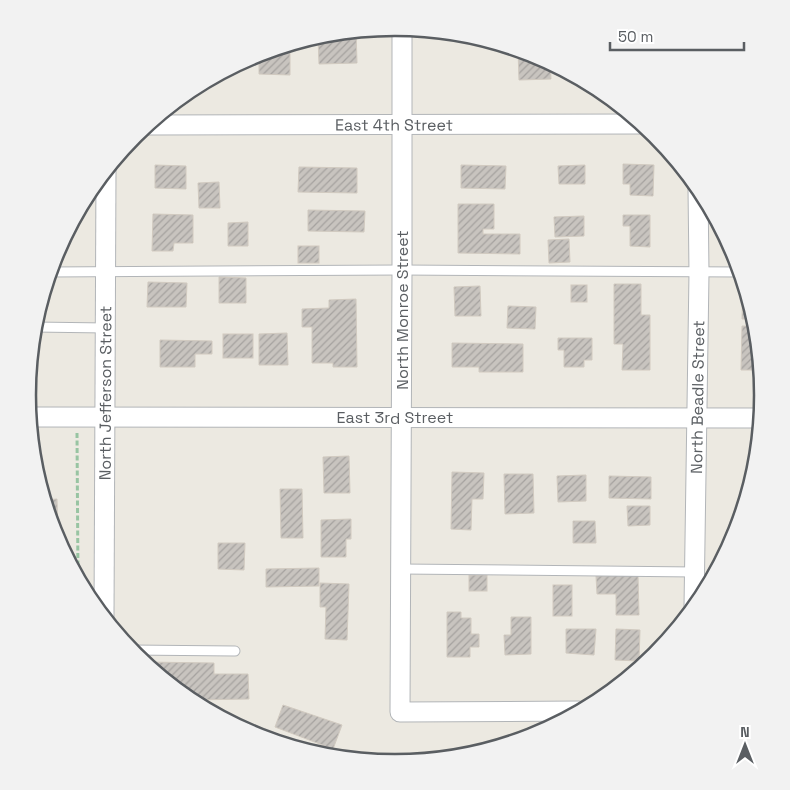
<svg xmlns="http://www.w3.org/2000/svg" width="790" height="790" font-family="'Space Grotesk',sans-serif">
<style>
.building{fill:url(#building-hatch);stroke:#d1cac0}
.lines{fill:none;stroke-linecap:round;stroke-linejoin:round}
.lane-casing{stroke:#b2b5b8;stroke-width:11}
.street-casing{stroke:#b2b5b8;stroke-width:21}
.path{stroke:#98c4a2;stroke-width:3;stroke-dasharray:5 2.5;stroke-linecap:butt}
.lane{stroke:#fff;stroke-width:9}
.street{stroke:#fff;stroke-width:19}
.labels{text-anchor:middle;stroke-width:4;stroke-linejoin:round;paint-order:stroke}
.street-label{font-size:16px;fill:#5a5e62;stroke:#fff}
.rim{fill:none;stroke:#5a5e62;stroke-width:2.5}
</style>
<defs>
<pattern id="building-hatch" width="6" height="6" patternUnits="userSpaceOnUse" patternTransform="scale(1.25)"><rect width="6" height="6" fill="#c8c4bf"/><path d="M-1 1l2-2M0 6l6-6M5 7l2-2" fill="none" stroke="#a5a29f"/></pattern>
</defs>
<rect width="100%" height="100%" fill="#ece9e1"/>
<g class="building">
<polygon points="356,31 357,63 319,64 318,37 327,37 326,34"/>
<polygon points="518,50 536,56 550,63 551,79 519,80"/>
<polygon points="269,51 290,52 290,75 259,74 259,54"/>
<polygon points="623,164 654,165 653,196 630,195 630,184 623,184"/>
<polygon points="155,165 186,166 186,189 155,188"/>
<polygon points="461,165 506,166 505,189 461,188"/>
<polygon points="585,165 585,184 559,184 558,166"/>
<polygon points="299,167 357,168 357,193 298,192"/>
<polygon points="219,182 220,208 199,208 198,183"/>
<polygon points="458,204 494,204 494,229 483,229 483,234 520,234 520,254 458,253"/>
<polygon points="308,210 365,211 364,232 308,231"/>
<polygon points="153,214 193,215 193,243 174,243 173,251 152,251"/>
<polygon points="623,215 650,215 650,247 630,246 630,226 623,226"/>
<polygon points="584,216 584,236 555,237 554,217"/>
<polygon points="248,222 248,246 228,246 228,223"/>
<polygon points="569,239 570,262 549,263 548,240"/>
<rect x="298" y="246" width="21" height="17"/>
<polygon points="219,277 246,278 246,303 219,303"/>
<polygon points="148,282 187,283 186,307 147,307"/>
<polygon points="614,284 641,284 641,315 650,315 650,370 622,370 623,344 614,344"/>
<polygon points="743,284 754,319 742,319"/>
<rect x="571" y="285" width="16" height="17"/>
<polygon points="480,286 481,316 455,316 454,287"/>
<polygon points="356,299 357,367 333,367 333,363 312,363 312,327 302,327 302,309 329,308 329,300"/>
<polygon points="508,306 536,307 535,329 507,328"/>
<polygon points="742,326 756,326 760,370 741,370"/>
<polygon points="287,333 288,365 259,365 259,334"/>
<rect x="223" y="334" width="30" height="24"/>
<polygon points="558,338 592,338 592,360 584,360 584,367 564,367 564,350 558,350"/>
<polygon points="160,340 212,341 212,354 195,354 195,367 160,367"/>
<polygon points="452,343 523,344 523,372 479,372 479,367 452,367"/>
<polygon points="349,456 350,493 324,493 323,457"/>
<polygon points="452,472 484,473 483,499 472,499 471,530 451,529"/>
<polygon points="504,474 533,474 534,513 505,514"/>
<polygon points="586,475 586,501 558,502 557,476"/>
<polygon points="609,476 651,477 651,499 609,498"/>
<polygon points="280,489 302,489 303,538 281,538"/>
<polygon points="57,499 58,534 56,534 56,537 45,500"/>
<polygon points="627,506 650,506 650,525 628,526"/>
<polygon points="351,519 351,539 346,539 346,557 321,557 321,520"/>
<polygon points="573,521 595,521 596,543 573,543"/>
<polygon points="218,543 245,543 244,570 218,569"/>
<polygon points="319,568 319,586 266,587 266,569"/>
<rect x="469" y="575" width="18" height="16"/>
<polygon points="638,575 639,615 616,615 616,594 597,594 596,576"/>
<polygon points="320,583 349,584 347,640 325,639 326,607 320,607"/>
<rect x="553" y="585" width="19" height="31"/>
<polygon points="447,612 461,612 461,618 471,618 471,634 479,634 479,647 470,647 470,657 447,657"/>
<polygon points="511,617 531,617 531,654 505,655 504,635 511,635"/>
<polygon points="566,629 596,629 594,655 566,653"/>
<polygon points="616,629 640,630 639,661 615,660"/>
<polygon points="144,662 214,663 214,674 248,674 249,699 190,700"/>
<polygon points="283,705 342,725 333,749 275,727"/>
</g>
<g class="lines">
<g class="lane-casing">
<g id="lane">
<polyline points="50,272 402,270 740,272"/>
<polyline points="34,327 106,328"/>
<polyline points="401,569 695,572"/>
<polyline points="131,650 235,651"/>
</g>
</g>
<g class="street-casing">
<g id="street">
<polyline points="402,28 402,270 400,712 579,711"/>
<path id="s1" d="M148 125 641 124"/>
<path id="s2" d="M30 417C273 418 517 417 760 418"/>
<path id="s3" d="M694 607 699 273 698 188"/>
<path id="s4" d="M104 617 106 170"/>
</g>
</g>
<polyline class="path" points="77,433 78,578"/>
<use href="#lane" class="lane"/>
<use href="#street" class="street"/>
</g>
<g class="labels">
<g class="street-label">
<text dy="6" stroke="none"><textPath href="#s1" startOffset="246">East 4th Street</textPath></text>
<text transform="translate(402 310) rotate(-90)" y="6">North Monroe Street</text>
<text dy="6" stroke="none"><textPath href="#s4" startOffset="224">North Jefferson Street</textPath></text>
<text dy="6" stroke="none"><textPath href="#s3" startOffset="210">North Beadle Street</textPath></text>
<text dy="6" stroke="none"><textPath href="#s2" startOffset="365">East 3rd Street</textPath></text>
</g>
</g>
<path d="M0 0H790V790H0ZM36 395a359 359 0 1 1 718 0a359 359 0 1 1-718 0Z" fill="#f2f2f2" fill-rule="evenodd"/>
<path class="rim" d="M36 395a359 359 0 1 1 718 0a359 359 0 1 1-718 0Z"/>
<g transform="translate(745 745)" stroke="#ffffff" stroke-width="4" paint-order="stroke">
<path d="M0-4L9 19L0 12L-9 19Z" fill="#5a5e62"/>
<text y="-8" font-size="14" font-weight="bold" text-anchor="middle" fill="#5a5e62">N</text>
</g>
<path d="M610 42v8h134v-8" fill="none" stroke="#5a5e62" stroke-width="2.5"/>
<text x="618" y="42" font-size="15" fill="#5a5e62" stroke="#ffffff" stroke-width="4" paint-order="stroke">50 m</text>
</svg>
